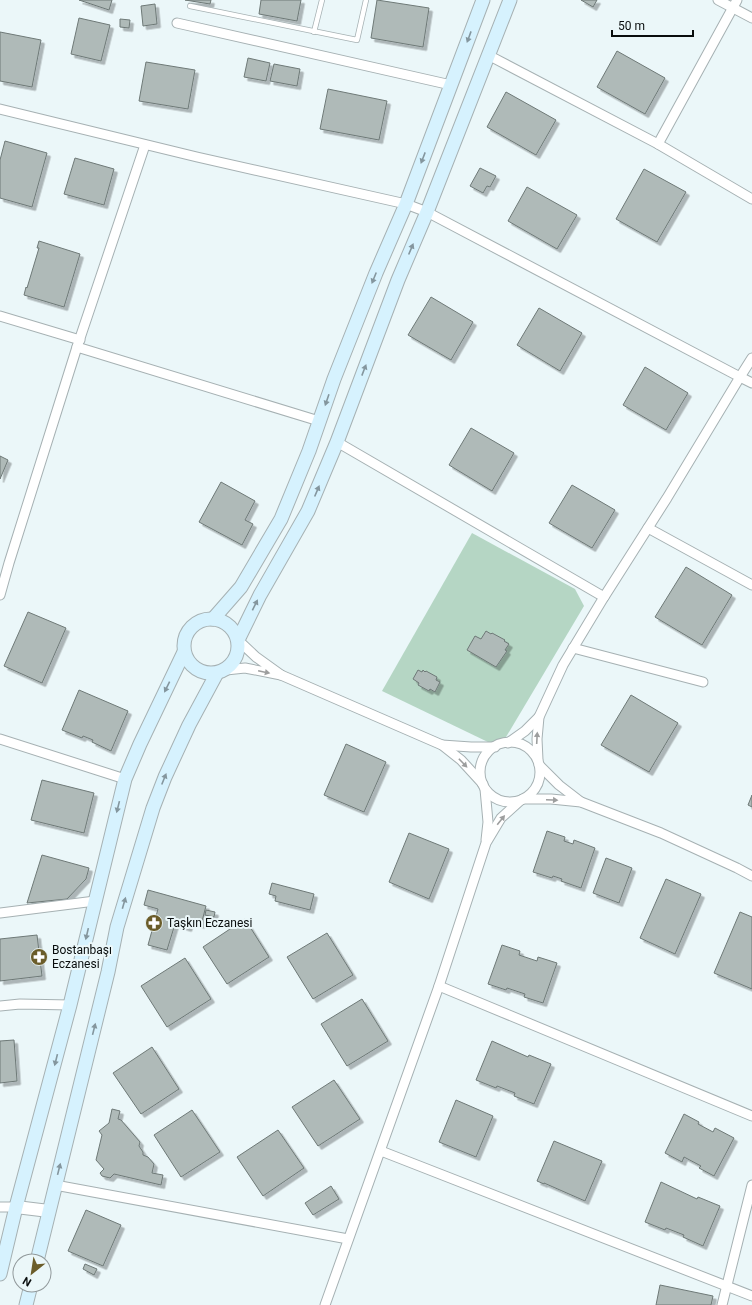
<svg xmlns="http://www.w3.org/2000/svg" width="752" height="1305" font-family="Roboto,sans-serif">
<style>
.green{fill:#b5d6c4}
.building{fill:#afbab8;stroke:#6e7977;filter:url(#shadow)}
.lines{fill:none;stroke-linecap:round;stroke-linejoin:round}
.service-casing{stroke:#a6b1b3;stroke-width:6}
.minor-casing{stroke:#a6b1b3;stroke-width:11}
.tertiary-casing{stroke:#a6b1b3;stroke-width:14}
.secondary-casing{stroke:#a6b1b3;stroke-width:15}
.service{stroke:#fff;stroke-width:4.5}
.minor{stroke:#fff;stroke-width:9}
.tertiary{stroke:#fff;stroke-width:12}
.secondary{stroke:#d6f2fe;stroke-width:13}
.oneway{fill:#84969e}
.oneway2{fill:#9d9e9e}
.labels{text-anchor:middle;stroke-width:4;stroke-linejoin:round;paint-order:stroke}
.poi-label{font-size:12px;fill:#090d0d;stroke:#ebf7f9;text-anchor:start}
</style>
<defs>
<filter id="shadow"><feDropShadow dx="3.5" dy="3.5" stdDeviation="0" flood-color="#0004"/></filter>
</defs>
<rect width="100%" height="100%" fill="#ebf7f9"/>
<polygon class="green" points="472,533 575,589 584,606 506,737 500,741 490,743 382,691"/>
<g class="building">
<polygon points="79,0 112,0 109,10"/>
<polygon points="185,0 211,0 210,4"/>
<polygon points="261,0 301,0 297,21 259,14"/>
<polygon points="377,0 429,8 423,47 371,38"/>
<polygon points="581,0 597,0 593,7"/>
<polygon points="155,4 157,24 143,26 141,6"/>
<polygon points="79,18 110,25 101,61 71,54"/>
<polygon points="120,19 130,20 129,28 120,27"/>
<polygon points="0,32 41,40 32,87 0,81"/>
<polygon points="617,51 665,78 645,114 597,87"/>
<polygon points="248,58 270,63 266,81 244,77"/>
<polygon points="146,62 195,70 188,109 139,101"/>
<polygon points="274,64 300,69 297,86 270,81"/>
<polygon points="328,89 387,101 379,140 320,129"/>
<polygon points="506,92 556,120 536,155 487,127"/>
<polygon points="5,141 47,153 32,207 0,198 0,160"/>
<polygon points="75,158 114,169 104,205 64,194"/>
<polygon points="480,168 496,176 490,187 487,186 483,193 470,186"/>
<polygon points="644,169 686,192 657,242 616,219"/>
<polygon points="527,187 577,215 557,249 508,221"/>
<polygon points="39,241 80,254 64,307 24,295 26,287 27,288 39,248 37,248"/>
<polygon points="431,297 473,322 451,360 408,335"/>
<polygon points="539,308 582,333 560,371 517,345"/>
<polygon points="645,367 688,393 666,430 623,405"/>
<polygon points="471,428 514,453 492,491 449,465"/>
<polygon points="0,456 8,460 0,479"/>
<polygon points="221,482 255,501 245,520 253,524 242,545 199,522"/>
<polygon points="572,485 615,510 592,548 549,523"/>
<polygon points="686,567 732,595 702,645 655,617"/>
<polygon points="28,612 66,628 42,683 4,666"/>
<polygon points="486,631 491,634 492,633 505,640 504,641 509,644 505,650 507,651 496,667 467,650 475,636 481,639"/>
<polygon points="418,670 422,672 423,670 425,672 426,671 437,677 436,680 440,682 435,692 430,689 429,691 418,685 419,683 413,679"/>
<polygon points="79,690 128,711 111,751 92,742 93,740 83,736 82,738 62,730"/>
<polygon points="631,695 678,723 649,772 601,745"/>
<polygon points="346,744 386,762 364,812 324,795"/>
<polygon points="42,780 94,793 84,833 31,820"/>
<polygon points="752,795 752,807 748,805"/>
<polygon points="547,831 565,837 564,841 573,844 574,840 595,848 581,888 561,881 562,879 553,876 552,878 533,872"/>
<polygon points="409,833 449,849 429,899 389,882"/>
<polygon points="42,855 89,868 86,879 67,899 27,903"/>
<polygon points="606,858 632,868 619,903 593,893"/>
<polygon points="666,879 701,894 675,954 640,938"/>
<polygon points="272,883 314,894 310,910 275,901 276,896 269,894"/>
<polygon points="148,890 206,906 201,925 190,922 188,928 175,924 167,950 148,945 158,909 144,905"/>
<polygon points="206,910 215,912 214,917 205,915"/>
<polygon points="740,912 752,917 752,989 714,973"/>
<polygon points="245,919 269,957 227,984 203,947"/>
<polygon points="327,933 353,975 313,999 287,957"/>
<polygon points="37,935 42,976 0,981 0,939"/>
<polygon points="502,945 520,951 519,955 537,961 538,957 557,963 543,1003 524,997 525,994 507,988 506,990 488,984"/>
<polygon points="185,958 211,999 167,1027 141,986"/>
<polygon points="362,999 388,1041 347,1066 321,1024"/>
<polygon points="14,1040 17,1081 0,1083 0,1041"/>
<polygon points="492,1041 528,1057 529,1055 551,1064 534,1104 514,1096 515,1093 497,1086 496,1088 476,1080"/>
<polygon points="152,1047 179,1089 141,1114 113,1073"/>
<polygon points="334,1080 360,1119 318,1146 292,1107"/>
<polygon points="456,1100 493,1116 476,1157 439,1142"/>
<polygon points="112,1109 120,1111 118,1119 121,1120 140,1142 139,1146 143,1152 143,1155 148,1157 154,1164 152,1173 163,1175 161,1185 114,1174 110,1178 102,1176 100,1173 104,1169 96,1160 102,1135 99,1131 109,1123"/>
<polygon points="192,1110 220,1152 181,1177 154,1135"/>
<polygon points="684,1114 699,1122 698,1124 713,1132 715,1128 734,1138 714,1176 699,1168 701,1166 684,1157 682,1162 665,1153"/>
<polygon points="278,1130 304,1168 263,1196 237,1157"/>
<polygon points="554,1141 602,1161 585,1201 544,1183 544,1184 537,1181"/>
<polygon points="661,1182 697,1199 698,1197 720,1206 703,1246 683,1237 684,1235 666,1228 665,1230 645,1222"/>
<polygon points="331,1186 339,1199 313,1215 305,1203"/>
<polygon points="86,1210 121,1225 103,1266 68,1251"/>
<polygon points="85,1264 97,1269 94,1275 83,1269"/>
<polygon points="660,1285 713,1296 711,1305 656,1305"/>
</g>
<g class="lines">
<g class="service-casing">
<g id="service">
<polyline points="190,6 357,40 366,0"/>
<polyline points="314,32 322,0"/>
</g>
</g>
<g class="minor-casing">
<g id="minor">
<polyline points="718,0 752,18"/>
<polyline points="177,23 451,85"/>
<polyline points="488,55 658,144 752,199"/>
<polyline points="0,109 197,157 406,204 427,212 740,377 667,498 604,597 563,665 539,717 537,739 538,760"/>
<polyline points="658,144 737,0"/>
<polyline points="0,316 80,340"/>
<polyline points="77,347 145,145"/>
<polyline points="752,358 740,377 752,383"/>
<polyline points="337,442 604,597"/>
<polyline points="648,528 752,585"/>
<polyline points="0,595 9,563 77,347 319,421"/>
<polyline points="573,648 703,682"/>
<polyline points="226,670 245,668 281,675 256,657 238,640"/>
<polyline points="281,675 442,745 461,760 483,784"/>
<polyline points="0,739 125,779"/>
<circle cx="510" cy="772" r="30"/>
<polyline points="508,743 525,731 539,717"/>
<polyline points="442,745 471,747 495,747"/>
<polyline points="539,765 559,785 581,802"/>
<polyline points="485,789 488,822 486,840"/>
<polyline points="523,799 551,799 581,802 661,833 737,868 752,876"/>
<polyline points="0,913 95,901"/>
<polyline points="439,986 752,1116"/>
<polyline points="0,1006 20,1004 70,1005"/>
<polyline points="381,1151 752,1296"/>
<polyline points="55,1185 348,1239"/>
<polyline points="0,1207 16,1207"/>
<polyline points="325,1305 439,986 486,843 501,818 521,800"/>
<polyline points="722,1305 752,1185"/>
</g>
</g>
<g class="tertiary-casing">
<polyline id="tertiary" points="16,1207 49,1211"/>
</g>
<g class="secondary-casing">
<g id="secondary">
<circle cx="211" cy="646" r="27"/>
<polyline points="213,619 241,587 281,519 309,451 334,379 376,273 406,204 483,0"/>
<polyline points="238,640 260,595 308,511 337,442 398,280 427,212 510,0"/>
<polyline points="37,1261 108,972 117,927 153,808 165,777 189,725 217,673"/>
<polyline points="0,1274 16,1207 70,1005 125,779 140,744 184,652"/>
<polyline points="26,1305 31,1285"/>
</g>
</g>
<use href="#service" class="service"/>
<use href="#minor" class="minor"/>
<use href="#tertiary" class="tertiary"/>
<use href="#secondary" class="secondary"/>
</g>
<defs><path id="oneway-solid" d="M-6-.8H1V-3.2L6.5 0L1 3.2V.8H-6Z"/></defs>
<g class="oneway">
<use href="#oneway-solid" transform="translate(469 37) rotate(110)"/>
<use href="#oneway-solid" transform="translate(423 158) rotate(111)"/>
<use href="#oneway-solid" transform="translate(411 249) rotate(-67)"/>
<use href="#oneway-solid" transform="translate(374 278) rotate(112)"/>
<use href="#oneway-solid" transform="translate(364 370) rotate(-69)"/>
<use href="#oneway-solid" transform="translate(327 400) rotate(109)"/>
<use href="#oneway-solid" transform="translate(317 491) rotate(-67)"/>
<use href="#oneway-solid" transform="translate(255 605) rotate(-64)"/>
<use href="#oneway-solid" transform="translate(167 687) rotate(116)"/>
<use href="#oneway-solid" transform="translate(164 779) rotate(-68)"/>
<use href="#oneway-solid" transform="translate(118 807) rotate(104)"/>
<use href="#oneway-solid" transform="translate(124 903) rotate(-74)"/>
<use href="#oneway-solid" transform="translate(87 934) rotate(103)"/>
<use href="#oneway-solid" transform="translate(94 1029) rotate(-76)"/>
<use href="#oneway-solid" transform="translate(56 1060) rotate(104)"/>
<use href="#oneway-solid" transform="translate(59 1169) rotate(-76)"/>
</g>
<g class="oneway2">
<use href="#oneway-solid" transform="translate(264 672) rotate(12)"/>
<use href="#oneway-solid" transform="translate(537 738) rotate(-87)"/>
<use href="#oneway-solid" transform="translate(463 763) rotate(46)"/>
<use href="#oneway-solid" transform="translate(552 800) rotate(3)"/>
<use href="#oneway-solid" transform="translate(501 820) rotate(-51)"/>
</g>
<defs>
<g id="pharmacy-disc" transform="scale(0.9)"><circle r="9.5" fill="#6b5d2a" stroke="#ebf7f9"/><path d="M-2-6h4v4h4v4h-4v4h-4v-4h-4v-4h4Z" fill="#fff"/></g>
</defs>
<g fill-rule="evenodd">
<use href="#pharmacy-disc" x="154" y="923"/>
<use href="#pharmacy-disc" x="39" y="957"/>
</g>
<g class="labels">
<g class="poi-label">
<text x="167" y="927">Taşkın Eczanesi</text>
<text x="52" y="954">Bostanbaşı<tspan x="52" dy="14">Eczanesi</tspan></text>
</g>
</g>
<g transform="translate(32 1273) rotate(210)"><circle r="19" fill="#ebf7f9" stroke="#91999b"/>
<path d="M0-3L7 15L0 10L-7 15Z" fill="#6b5d2a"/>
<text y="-6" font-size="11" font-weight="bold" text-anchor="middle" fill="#090d0d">N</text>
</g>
<path d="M612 30v6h81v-6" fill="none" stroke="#090d0d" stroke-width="2"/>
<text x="618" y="30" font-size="12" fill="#090d0d" stroke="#ebf7f9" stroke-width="3" paint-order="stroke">50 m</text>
</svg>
